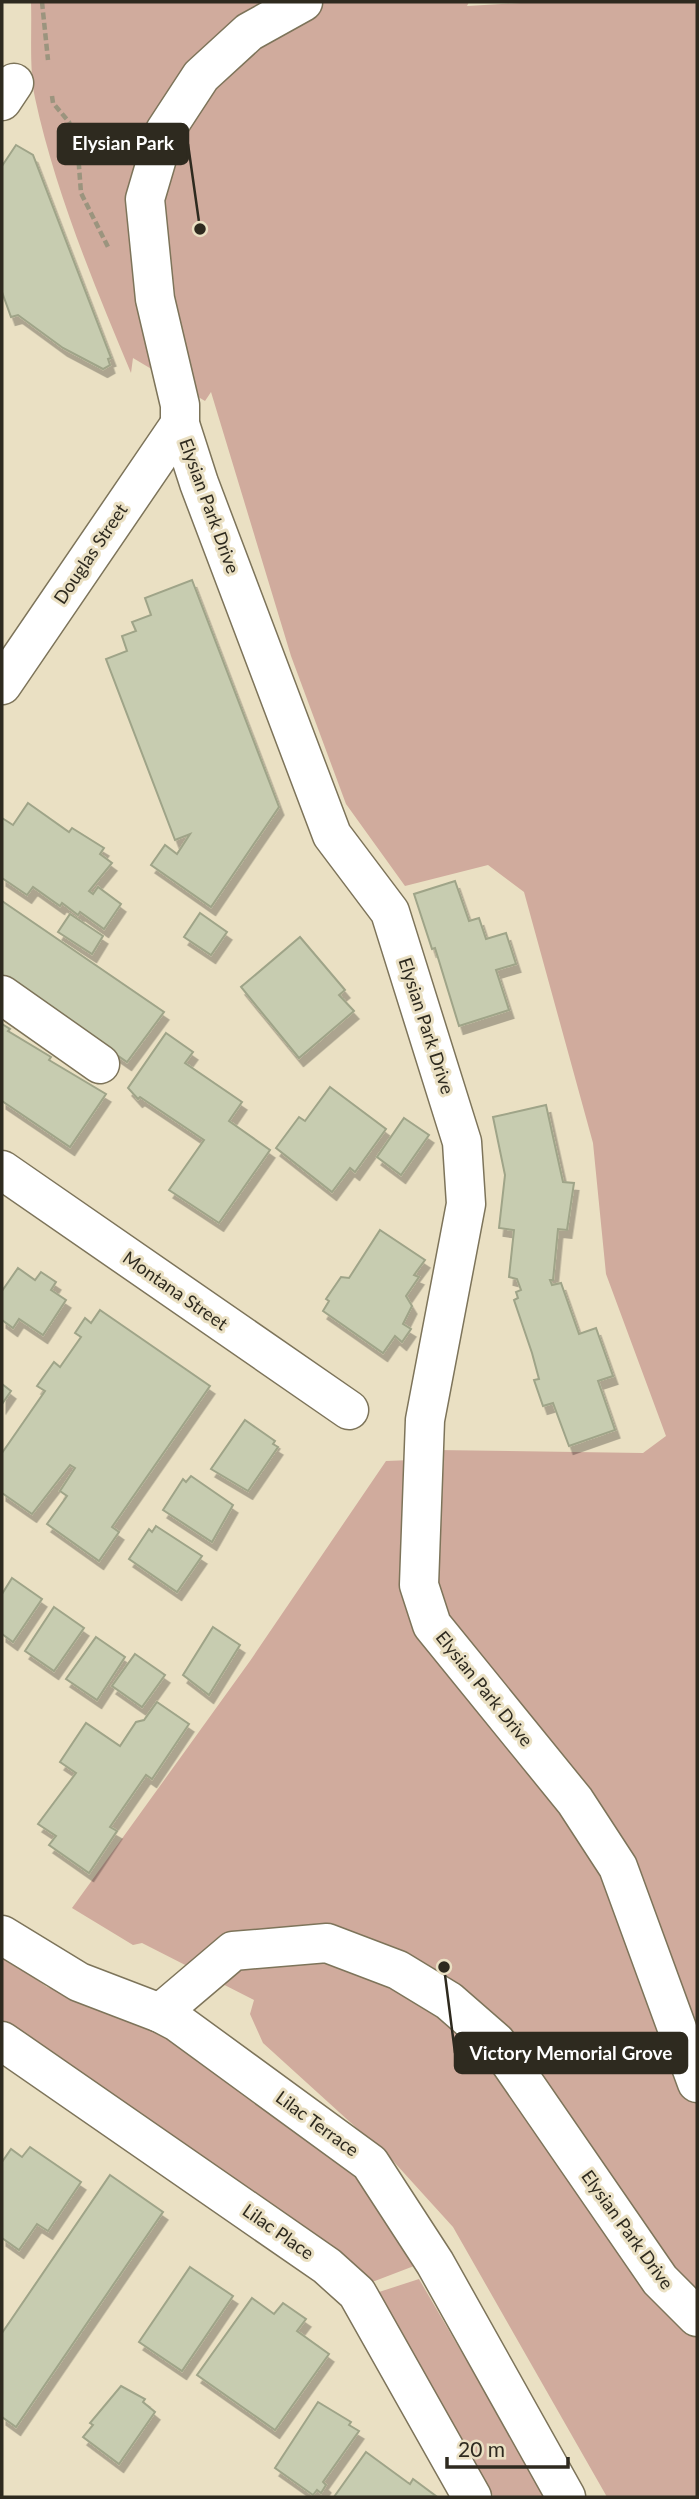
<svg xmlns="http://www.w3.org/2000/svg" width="699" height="2499" font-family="Lato,sans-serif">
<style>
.green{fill:#d0ab9d}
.building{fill:#c7ccb0;stroke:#9fa488;stroke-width:2;filter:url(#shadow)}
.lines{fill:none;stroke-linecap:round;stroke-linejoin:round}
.minor-casing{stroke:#7d745a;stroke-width:41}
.path{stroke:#9b947e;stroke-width:4.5;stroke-dasharray:7 3.5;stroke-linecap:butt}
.minor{stroke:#fff;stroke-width:38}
.labels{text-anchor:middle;stroke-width:6;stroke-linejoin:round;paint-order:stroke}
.street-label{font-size:18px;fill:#2e2a1f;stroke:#eae0c3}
.leader{fill:none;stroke:#2e2a1f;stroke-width:2.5}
.callout-dot{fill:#2e2a1f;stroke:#eae0c3;stroke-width:2.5}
.callout{fill:#2e2a1f;stroke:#2e2a1f;stroke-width:2.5}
.callout-label{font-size:19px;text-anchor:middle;font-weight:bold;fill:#fff}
</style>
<defs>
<filter id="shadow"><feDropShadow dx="4.5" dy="8" stdDeviation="0" flood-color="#0004"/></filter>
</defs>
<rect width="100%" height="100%" fill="#eae0c3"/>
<g class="green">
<path d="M31 2H469L467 6 539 2H697V2497H607L453 2227 394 2162 263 2043 250 2014 254 2000 142 1943 133 1945 72 1908 250 1661 386 1461 437 1459 436 1450 643 1453 666 1436 606 1274 593 1143 524 892 488 865 405 886 346 804 291 656 211 392 205 401 133 358 131 373C95 287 55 191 35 98 29 68 32 32 31 2Z"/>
<polygon points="2,1955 47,1987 101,2003 174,2036 358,2179 411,2255 414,2266 367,2284 78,2073 2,2021"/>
<polygon points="419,2279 546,2497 494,2497 376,2293"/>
</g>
<g class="building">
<polygon points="16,145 33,155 111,358 108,359 110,365 103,369 63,348 18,315 11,317 2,292 2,166"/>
<polygon points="192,580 279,807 211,907 151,865 165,845 177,854 190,834 175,840 106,659 127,651 122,636 136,631 132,622 151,615 145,598"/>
<polygon points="28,803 69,832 72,828 104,848 100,854 112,863 89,891 93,894 98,887 121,904 104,929 80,912 78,915 62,903 60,906 33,887 27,895 2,878 2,818 13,825"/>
<polygon points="455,881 469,921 479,918 486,939 506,933 516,964 496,970 509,1010 459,1026 435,948 432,949 414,894"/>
<polygon points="2,901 164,1012 127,1062 2,975"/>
<polygon points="200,913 227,932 211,955 184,937"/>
<polygon points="70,914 103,936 92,954 58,932"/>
<polygon points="300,937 345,990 339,995 354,1011 299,1058 241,987"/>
<polygon points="2,1024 10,1029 8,1031 51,1057 49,1060 106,1094 70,1147 2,1101"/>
<polygon points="166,1033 193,1052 185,1063 242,1102 229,1121 270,1150 219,1223 169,1190 204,1140 140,1097 138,1099 128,1088"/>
<polygon points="330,1087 386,1129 355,1172 350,1168 332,1192 276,1148 299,1117 305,1121"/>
<polygon points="546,1105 563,1182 574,1183 567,1230 558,1229 553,1280 550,1280 552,1285 561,1283 579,1334 596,1328 613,1376 598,1381 615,1430 569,1446 553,1403 543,1406 534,1380 539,1379 532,1353 514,1300 518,1298 516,1292 521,1290 517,1279 509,1277 514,1230 499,1228 505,1175 493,1117"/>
<polygon points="404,1118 429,1135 401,1175 377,1157"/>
<polygon points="380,1230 425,1260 414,1275 419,1277 406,1296 412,1306 403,1324 411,1329 402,1342 395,1336 383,1353 323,1311 329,1301 326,1299 341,1277 349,1278"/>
<polygon points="18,1268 35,1280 41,1272 56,1282 51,1290 66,1300 43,1335 19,1319 13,1328 2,1320 2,1291"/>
<polygon points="100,1310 210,1386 112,1527 119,1532 99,1561 47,1524 67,1496 60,1491 75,1468 70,1465 32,1514 2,1493 2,1453 45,1391 37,1386 54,1362 60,1367 81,1337 75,1333 85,1318 91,1323"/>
<polygon points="2,1384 11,1391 2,1404"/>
<polygon points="245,1420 275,1441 273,1444 278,1447 248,1491 211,1469"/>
<polygon points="191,1476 233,1505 212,1542 163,1510 183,1479 186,1482"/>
<polygon points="156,1526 202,1556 177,1592 129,1559 149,1529 152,1532"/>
<polygon points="12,1578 42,1599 13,1642 2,1634 2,1594"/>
<polygon points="54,1607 84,1628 54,1671 25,1651"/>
<polygon points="213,1627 240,1645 209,1695 183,1675"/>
<polygon points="96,1637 125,1657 97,1700 66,1679"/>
<polygon points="135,1654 165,1675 142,1707 112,1686"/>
<polygon points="157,1702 189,1724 152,1779 146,1775 110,1827 117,1831 89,1873 49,1845 56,1836 38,1824 76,1773 60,1762 86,1723 120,1746 136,1722 144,1720"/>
<polygon points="30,2147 81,2182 48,2231 37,2224 19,2250 2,2238 2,2162 11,2149 22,2157"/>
<polygon points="110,2175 163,2212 16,2427 2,2417 2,2333"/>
<polygon points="190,2267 233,2296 182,2371 139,2342"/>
<polygon points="252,2298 274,2314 283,2303 306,2319 297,2331 329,2354 275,2430 197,2375"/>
<polygon points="121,2386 145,2399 143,2402 155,2412 119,2464 83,2437 93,2425 90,2423"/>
<polygon points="318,2402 351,2422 349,2425 359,2431 323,2482 326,2485 321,2493 317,2490 313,2495 275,2468"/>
<polygon points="366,2452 407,2482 410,2484 413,2479 436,2496 334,2497"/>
</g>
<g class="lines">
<g class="minor-casing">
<g id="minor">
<polyline points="303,2 249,32 201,76 165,131 145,199 155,299 180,405 180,424 199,483 332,835 390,912 462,1142 466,1204 425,1420 419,1585 432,1625 575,1801 618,1867 697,2083"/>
<polyline points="2,101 14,83"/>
<polyline points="2,685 180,424"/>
<polyline points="2,995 100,1064"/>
<polyline points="2,1170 349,1410"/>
<polyline points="2,1935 79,1982 160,2013 177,2022 370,2163 435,2263 566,2497"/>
<polyline points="160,2013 233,1951 327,1943 398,1970 449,2001 496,2042 660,2280 697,2317"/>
<polyline points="2,2041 327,2266 357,2293 472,2497"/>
</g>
</g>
<g class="path">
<polyline points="42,2 48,60"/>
<polyline points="52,96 53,103 69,122 78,153 81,193 109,249"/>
</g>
<use href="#minor" class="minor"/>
</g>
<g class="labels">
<g class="street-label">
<text transform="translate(209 506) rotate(70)" y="6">Elysian Park Drive</text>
<text transform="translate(91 554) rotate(-56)" y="6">Douglas Street</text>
<text transform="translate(426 1026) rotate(72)" y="6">Elysian Park Drive</text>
<text transform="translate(175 1291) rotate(35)" y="6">Montana Street</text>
<text transform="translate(484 1689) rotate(51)" y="6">Elysian Park Drive</text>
<text transform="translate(317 2124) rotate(36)" y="6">Lilac Terrace</text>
<text transform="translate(627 2230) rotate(54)" y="6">Elysian Park Drive</text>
<text transform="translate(278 2232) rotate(35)" y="6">Lilac Place</text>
</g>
</g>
<path class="leader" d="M200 229L188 144M444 1967L455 2053"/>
<g class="callout-dot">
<circle cx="200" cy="229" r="7"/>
<circle cx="444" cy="1967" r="7"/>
</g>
<g class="callout">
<rect x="58" y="124" width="130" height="40" rx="7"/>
<rect x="455" y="2033" width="232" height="40" rx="7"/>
</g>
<g class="callout-label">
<text x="123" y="150">Elysian Park</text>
<text x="571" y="2060">Victory Memorial Grove</text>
</g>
<rect width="699" height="2499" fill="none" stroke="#2e2a1f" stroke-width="7"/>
<path d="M447 2457v10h121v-10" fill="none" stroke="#2e2a1f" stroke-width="3.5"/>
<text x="458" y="2457" font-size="21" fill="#2e2a1f" stroke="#eae0c3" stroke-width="5" paint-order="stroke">20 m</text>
</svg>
